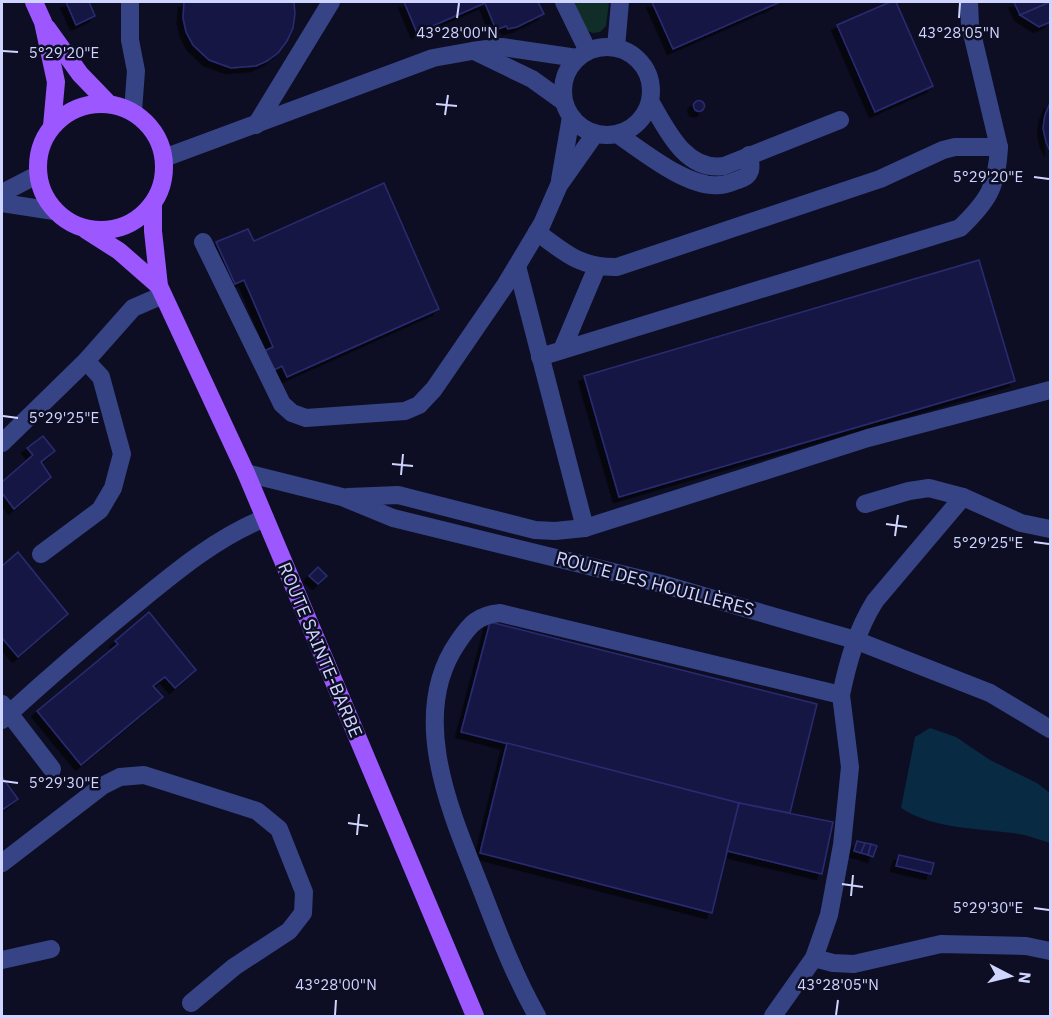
<svg xmlns="http://www.w3.org/2000/svg" width="1052" height="1018" font-family="'IBM Plex Sans',sans-serif">
<style>
.green{fill:#102e27}
.water{fill:#082a42}
.building{fill:#181945;stroke:#2a2b72;stroke-width:1.5;filter:url(#shadow)}
.lines{fill:none;stroke-linecap:round;stroke-linejoin:round}
.minor{stroke:#364485;stroke-width:18}
.major{stroke:#9c57ff;stroke-width:18}
.ticks{fill:none;stroke:#d0d5ff;stroke-width:2}
.labels{text-anchor:middle;stroke-width:5;stroke-linejoin:round;paint-order:stroke}
.street-label{font-size:18px;fill:#d0d5ff;stroke:#0d0e24}
.ticks-label{font-size:15px;text-anchor:middle;fill:#d0d5ff;stroke:#0d0e24;stroke-width:5;stroke-linejoin:round;paint-order:stroke}
</style>
<defs>
<filter id="shadow"><feDropShadow dx="-5.5" dy="5.5" stdDeviation="0" flood-color="#0009"/></filter>
</defs>
<rect width="100%" height="100%" fill="#0d0e24"/>
<polygon class="green" points="573,2 609,2 606,26 600,32 593,33 582,29"/>
<path class="water" d="M930 728 956 737 990 760 1037 783 1050 793V843C1040 840 1030 836 1019 834 980 828 935 830 901 808L915 737Z"/>
<g class="building">
<polygon points="66,2 89,2 95,16 76,25"/>
<polygon points="184,2 294,2 295,14 293,28 287,41 278,53 267,61 256,66 231,68 209,60 193,45 186,32 183,18"/>
<polygon points="404,2 538,2 544,14 517,27 508,29 506,26 496,30 485,3 417,33"/>
<polygon points="652,2 780,2 673,49"/>
<polygon points="890,2 896,2 933,86 875,112 837,25"/>
<polygon points="1014,2 1050,2 1020,15"/>
<polygon points="1050,2 1050,22 1039,27 1020,15"/>
<circle cx="699" cy="106" r="5.5"/>
<polygon points="1050,103 1050,151 1046,142 1043,128 1045,115"/>
<polygon points="384,183 439,309 287,377 282,366 272,371 264,351 273,347 244,280 235,284 216,242 248,229 254,241"/>
<polygon points="979,260 1015,381 619,497 584,376"/>
<polygon points="43,436 55,451 41,462 51,477 14,509 2,493 2,482 33,455 27,448"/>
<polygon points="18,552 68,614 18,657 2,638 2,566"/>
<polygon points="318,567 327,576 318,584 309,576"/>
<polygon points="149,612 196,670 175,688 165,677 153,686 163,697 81,765 37,711 118,644 115,641"/>
<polygon points="490,622 817,704 790,813 739,803 461,732"/>
<polygon points="507,743 739,803 712,913 480,853"/>
<polygon points="2,777 18,799 2,810"/>
<polygon points="739,803 833,822 822,874 727,851"/>
<polygon points="857,841 865,843 861,853 854,851"/>
<polygon points="865,843 871,844 868,855 861,853"/>
<polygon points="871,844 877,846 873,857 868,855"/>
<polygon points="899,855 934,863 931,874 896,866"/>
</g>
<g class="lines">
<g class="minor">
<polyline points="130,2 130,40 136,71 133,111"/>
<polyline points="564,2 588,51"/>
<circle cx="607" cy="91" r="44"/>
<polyline points="616,47 620,2"/>
<polyline points="474,51 532,79 564,102"/>
<path d="M650 101C666 128 685 172 724 166L840 120"/>
<polyline points="256,125 331,2"/>
<path d="M617 134C643 151 688 189 720 185 726 185 732 182 738 180 752 176 752 168 749 155"/>
<polyline points="164,158 433,58 472,51 502,47 577,58"/>
<polyline points="560,180 571,117"/>
<polyline points="2,193 37,175"/>
<polyline points="2,203 54,211"/>
<path d="M537 232C565 253 581 268 617 267L880 179 943 150 955 147H999L970 25 969 2"/>
<polyline points="203,242 282,404 292,413 306,418 405,411 419,405 434,389 506,284 542,224 559,185 595,134"/>
<polyline points="517,266 585,528"/>
<polyline points="562,350 597,267"/>
<path d="M540 357 960 228C988 201 997 187 999 147"/>
<polyline points="2,443 86,361 133,308 163,295"/>
<polyline points="246,473 342,497 393,518 662,584 855,640 990,693 1050,729"/>
<polyline points="348,497 398,495 535,530 555,531 585,528 868,438 1050,390"/>
<polyline points="865,504 909,491 929,488 963,497 1021,523 1050,529"/>
<polyline points="41,554 100,510 113,488 122,454 101,377 86,361"/>
<path d="M841 695C848 661 857 630 875 601L963 497"/>
<polyline points="2,704 52,769"/>
<path d="M2 720C47 679 93 639 140 601 179 569 218 537 265 518"/>
<polyline points="2,863 102,786 120,777 144,775 257,811 279,829 304,892 303,913 289,931 234,967 191,1003"/>
<polyline points="814,958 833,963 854,964 941,944 1026,946 1050,951"/>
<polyline points="2,960 51,949"/>
<path d="M537 1016C514 975 499 935 482 891 453 817 406 717 458 642 470 624 478 615 500 613L841 695 850 767 842 845 829 915 814 958 773 1016"/>
</g>
<g class="major">
<polyline points="34,2 43,22 56,82 52,126"/>
<polyline points="47,28 80,74 108,103"/>
<circle cx="101" cy="167" r="63"/>
<polyline points="153,203 153,231 159,286 246,473 475,1016"/>
<polyline points="86,230 119,251 159,286"/>
</g>
</g>
<path class="ticks" d="M457 18 459 3M959 18 960 3M3 51 18 52M436 104 457 106M445 115 448 95M1034 177 1049 179M3 416 18 418M392 464 413 466M401 475 403 454M886 524 907 527M895 536 898 515M1034 542 1049 544M3 781 18 783M348 823 368 826M357 835 359 814M842 884 863 887M851 896 853 875M1034 908 1049 910M335 1015 336 1000M836 1015 838 1000"/>
<g class="labels">
<g class="street-label">
<text transform="translate(655 584) rotate(15)" y="6">ROUTE DES HOUILLÈRES</text>
<text transform="translate(320 650) rotate(67)" y="6">ROUTE SAINTE-BARBE</text>
</g>
</g>
<g class="ticks-label">
<text x="457" y="38">43°28'00"N</text>
<text x="959" y="38">43°28'05"N</text>
<text x="64" y="58">5°29'20"E</text>
<text x="988" y="182">5°29'20"E</text>
<text x="64" y="423">5°29'25"E</text>
<text x="988" y="548">5°29'25"E</text>
<text x="64" y="788">5°29'30"E</text>
<text x="988" y="913">5°29'30"E</text>
<text x="336" y="990">43°28'00"N</text>
<text x="838" y="990">43°28'05"N</text>
</g>
<rect width="1052" height="1018" fill="none" stroke="#d0d5ff" stroke-width="6"/>
<g transform="translate(1010 976) rotate(97)" stroke="#0d0e24" stroke-width="4.5" paint-order="stroke">
<path d="M0-4.5L10 22L0 15L-10 22Z" fill="#d0d5ff"/>
<text y="-9" font-size="16" font-weight="bold" text-anchor="middle" fill="#d0d5ff">N</text>
</g>
</svg>
